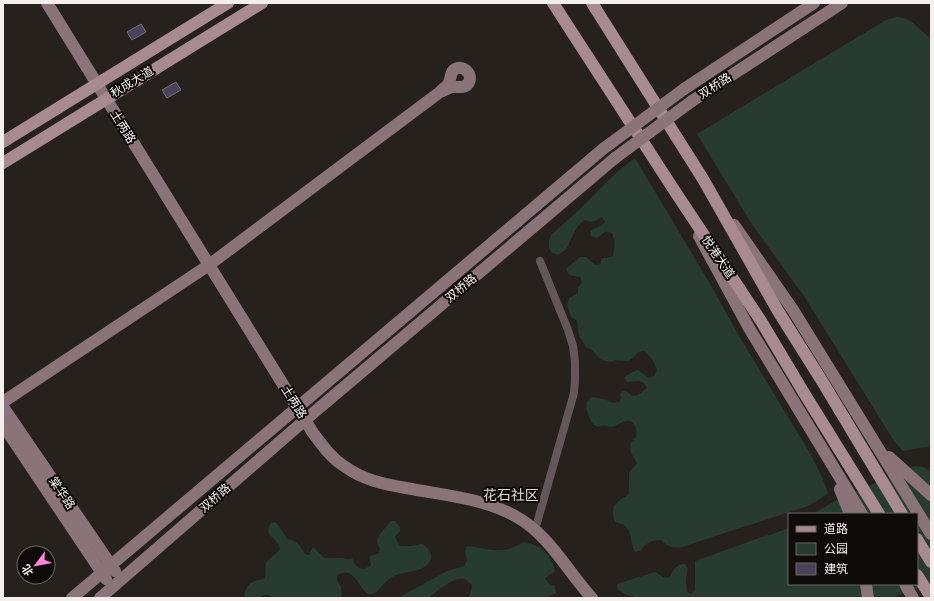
<svg xmlns="http://www.w3.org/2000/svg" width="934" height="601" font-family="'DejaVu Sans','Noto Sans SC',sans-serif">
<style>
.green{fill:#273b31}
.building{fill:#48435b;stroke:#706f76}
.lines{fill:none;stroke-linecap:round;stroke-linejoin:round}
.street{stroke:#655759;stroke-width:8}
.secondary{stroke:#8a7479;stroke-width:12}
.primary{stroke:#a78b91;stroke-width:12}
.secondary-bridge{stroke:#8a7479;stroke-width:12}
.labels{text-anchor:middle;stroke-width:4;stroke-linejoin:round;paint-order:stroke}
.street-label{font-size:12px;fill:#f4efed;stroke:#0e0b0a}
.quarter-label{font-size:14px;fill:#e2d9d5;stroke:#0e0b0a}
</style>
<rect width="100%" height="100%" fill="#27211d"/>
<g class="green">
<polygon points="896,17 905,18 913,23 931,39 931,446 903,451 894,441 804,296 753,226 697,134 886,20"/>
<path d="M635 158 713 289 739 336 811 455 822 477 828 493 820 499 808 506 682 547C674 549 667 546 661 540 652 540 646 543 641 550L635 552C630 543 633 532 624 525 622 524 618 523 615 522 612 514 611 506 619 501 623 497 625 498 629 493V473L637 463C631 452 625 447 636 437 637 430 636 426 631 421 621 420 622 424 615 426 608 428 605 423 598 427L593 424 590 419 586 408 587 402 591 397C599 398 606 399 613 403L619 402 621 398 620 394 623 391 628 392 632 396 638 395 647 388 644 383 639 381 627 382 624 378C628 374 632 372 638 370L649 378 654 376 657 370C655 363 650 356 644 351L638 352 634 357 628 361 616 360 610 362 605 361 599 358 592 350 586 347 580 337 578 331V325L577 320 571 317 567 305 569 298 578 293V287L582 282 580 277 569 275 566 269 580 257H586L595 265 601 264V258H607L613 256C615 248 615 240 612 233L606 231 597 238 591 236 590 231C596 227 601 227 605 222L602 217C595 221 593 223 585 220 575 226 573 236 568 246 566 250 562 252 558 255L552 253 549 248V241L551 235 580 209 617 172Z"/>
<path d="M914 466 924 467 931 472V583L899 595 893 598H638L627 595 618 590 617 584 655 572 665 578 670 577C673 569 677 564 685 564L688 569C686 577 685 584 688 593L692 594 695 590V561L765 536 770 535 789 528V584H917V514H813L833 502Z"/>
<path d="M391 521H395L400 527V531L395 537 400 546H411L422 544C427 547 432 552 431 558 427 574 404 570 394 576 390 578 385 582 382 586 378 589 376 595 370 594 360 593 354 562 337 576V580L341 587 342 598H273L272 596C262 593 263 597 256 598 253 598 249 598 246 598L244 595C246 589 248 583 255 581 258 580 261 580 265 578 266 573 265 568 266 564 268 558 276 555 280 549 279 537 262 537 271 523L275 522 279 526 287 539C298 540 300 546 305 554L309 555 313 547 324 558H343L347 559 352 558C356 567 362 573 371 565L370 561V556L379 553 380 549C374 540 379 536 384 529 387 526 388 524 391 521Z"/>
<path d="M523 542C540 544 552 555 555 571L545 578 549 584 555 586 556 593 545 598H468L471 592 472 585C469 583 467 580 464 579 453 577 437 591 429 598H398L447 571 464 566 467 560 465 552 467 546C481 547 494 553 509 549 514 548 519 544 523 542Z"/>
</g>
<g class="building">
<polygon points="141,24 146,32 132,40 127,32"/>
<polygon points="176,82 181,90 167,98 162,90"/>
</g>
<g class="lines">
<polyline class="street" points="535,530 574,393 575,379 575,362 573,346 568,330 540,261"/>
<g class="secondary">
<path d="M47 3 313 433C322 445 331 458 344 466 363 480 383 484 406 488 442 495 483 498 515 516 549 534 567 571 592 598"/>
<polyline points="684,89 814,3"/>
<polyline points="692,101 842,3"/>
<polyline points="734,225 793,310 931,534"/>
<polyline points="699,236 749,328 862,514"/>
<path d="M3 402 209 265 440 92C443 89 447 86 449 83 451 78 450 72 455 69 465 64 475 77 467 85 462 89 457 86 452 87 448 88 444 91 440 92"/>
<polyline points="3,407 115,571"/>
<polyline points="3,425 106,579"/>
<polyline points="889,457 931,495"/>
<polyline points="840,489 850,514"/>
<polyline points="866,584 868,598"/>
<polyline points="905,584 913,598"/>
<polyline points="72,598 603,149"/>
<polyline points="100,598 305,420 615,158"/>
</g>
<g class="primary">
<polyline points="553,3 676,193 761,321 804,393 879,514"/>
<polyline points="592,3 703,179 778,311 822,381 902,514"/>
<polyline points="3,142 228,3"/>
<polyline points="3,163 262,3"/>
<polyline points="917,539 931,562"/>
<polyline points="917,575 931,597"/>
</g>
<g class="secondary-bridge">
<polyline points="603,149 684,89"/>
<polyline points="615,158 692,101"/>
</g>
</g>
<g class="labels">
<g class="street-label">
<text transform="translate(132 82) rotate(-31)" y="4">秋成大道</text>
<text transform="translate(715 86) rotate(-33)" y="4">双桥路</text>
<text transform="translate(123 127) rotate(58)" y="4">土两路</text>
<text transform="translate(718 257) rotate(56)" y="4">悦港大道</text>
<text transform="translate(461 288) rotate(-40)" y="4">双桥路</text>
<text transform="translate(294 402) rotate(58)" y="4">土两路</text>
<text transform="translate(62 493) rotate(56)" y="4">棠华路</text>
<text transform="translate(215 498) rotate(-41)" y="4">双桥路</text>
</g>
<g class="quarter-label">
<text x="511" y="500">花石社区</text>
</g>
</g>
<rect width="934" height="601" fill="none" stroke="#f4efed" stroke-width="8"/>
<rect x="788" y="513" width="130" height="72" fill="#0e0b0a" stroke="#6a6665"/>
<rect x="796" y="526" width="20" height="6" fill="#a78b91" stroke="#6a6665"/>
<text x="824" y="533" font-size="12" fill="#f4efed">道路</text>
<rect x="796" y="543" width="20" height="12" fill="#273b31" stroke="#6a6665"/>
<text x="824" y="553" font-size="12" fill="#f4efed">公园</text>
<rect x="796" y="563" width="20" height="12" fill="#48435b" stroke="#6a6665"/>
<text x="824" y="573" font-size="12" fill="#f4efed">建筑</text>
<g transform="translate(36 565) rotate(238)"><circle r="19" fill="#0e0b0a" stroke="#6a6665"/>
<path d="M0-3L7 15L0 10L-7 15Z" fill="#ff85de"/>
<text y="-6" font-size="11" font-weight="bold" text-anchor="middle" fill="#f4efed">北</text>
</g>
</svg>
